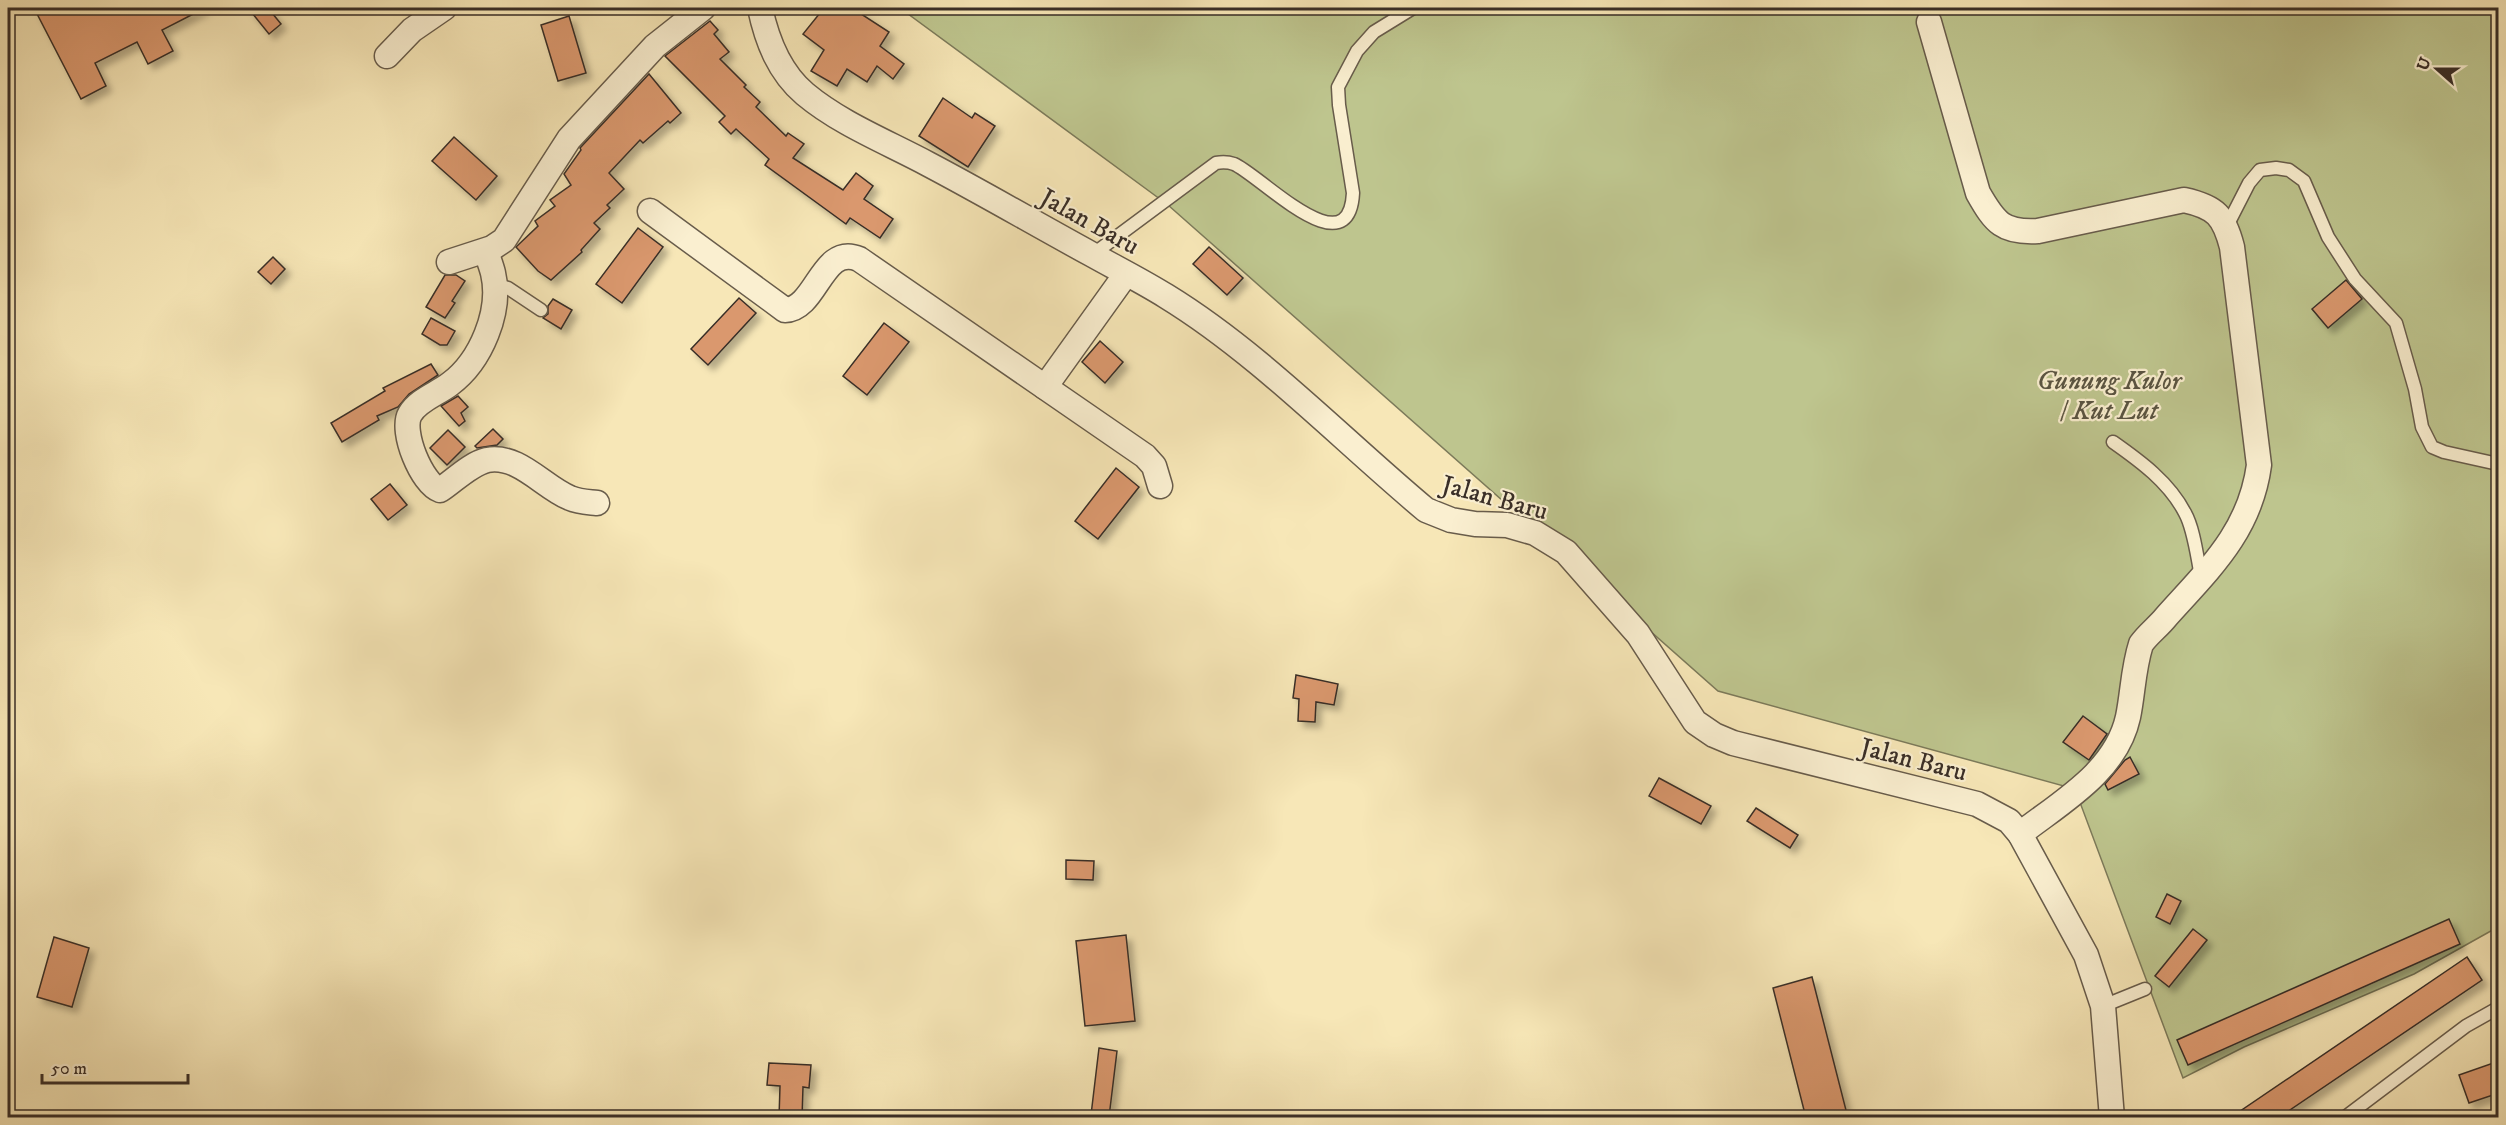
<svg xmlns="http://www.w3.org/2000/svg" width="2506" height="1125" font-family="'IM FELL DW Pica',serif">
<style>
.green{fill:#bec58e;stroke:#7c7a5a;stroke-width:1.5}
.building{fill:#da986e;stroke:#392e27;stroke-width:1.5;filter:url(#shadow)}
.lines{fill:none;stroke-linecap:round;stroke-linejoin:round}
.service-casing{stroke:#685c4b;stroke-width:15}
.minor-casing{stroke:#685c4b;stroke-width:27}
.service{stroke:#faefd0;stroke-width:12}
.minor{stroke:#faefd0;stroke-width:24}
.labels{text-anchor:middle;stroke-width:4.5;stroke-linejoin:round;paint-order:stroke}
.street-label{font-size:26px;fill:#392e27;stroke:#faefd0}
.park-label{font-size:26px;font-style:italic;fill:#5a5441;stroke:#faefd0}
</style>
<defs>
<filter id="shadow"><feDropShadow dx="5.5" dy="5.5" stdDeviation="3" flood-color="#0004"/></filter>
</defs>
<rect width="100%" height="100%" fill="#f7e7b7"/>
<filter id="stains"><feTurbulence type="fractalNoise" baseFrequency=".00333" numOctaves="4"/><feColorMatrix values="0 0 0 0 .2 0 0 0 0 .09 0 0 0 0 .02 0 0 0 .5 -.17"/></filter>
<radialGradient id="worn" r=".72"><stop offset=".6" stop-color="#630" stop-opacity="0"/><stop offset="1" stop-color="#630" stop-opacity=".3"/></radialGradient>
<polygon class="green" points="900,8 2498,8 2498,927 2414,974 2244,1047 2183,1078 2075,789 1718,691 1168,205"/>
<g class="building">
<polygon points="34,8 205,8 162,30 173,51 148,64 137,42 95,63 106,86 81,99"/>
<polygon points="248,8 268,8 281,24 269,34"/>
<polygon points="824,8 852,8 889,32 880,46 904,64 893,79 877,66 867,82 847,69 837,86 811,71 824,50 803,34"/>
<polygon points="569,16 586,73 558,81 541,25"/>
<polygon points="710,21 718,30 714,34 729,52 720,59 746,85 744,87 760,102 756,107 786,136 788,133 804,144 793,158 843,190 856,173 873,186 864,199 893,219 880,238 850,218 846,224 765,165 769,159 736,129 731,134 719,122 725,116 665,56"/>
<polygon points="649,74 681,113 670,123 668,121 643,143 640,140 609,173 624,189 607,205 610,208 594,223 600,229 581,250 582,252 551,280 538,271 516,247 538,226 535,221 555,206 550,200 571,185 564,174 581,150 580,148"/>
<polygon points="943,98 972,118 975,113 995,126 968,167 919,136"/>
<polygon points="454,137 497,176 476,200 432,161"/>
<polygon points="638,228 663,247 622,303 596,284"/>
<polygon points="1209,247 1243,278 1227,295 1193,264"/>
<polygon points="273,257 285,269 271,284 258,272"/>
<polygon points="445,275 456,275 465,281 452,301 455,303 445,318 426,307"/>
<polygon points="2346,280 2362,299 2328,328 2312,309"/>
<polygon points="739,298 756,313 708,365 691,349"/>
<polygon points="553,299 572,310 561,329 543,318 548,314 548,306"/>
<polygon points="431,318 455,331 447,345 440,345 422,334"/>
<polygon points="884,323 909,342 867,395 843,376"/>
<polygon points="1100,341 1123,362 1105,383 1082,362"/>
<polygon points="431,364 438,375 409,394 398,407 377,416 379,420 342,442 331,423 385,391 383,388"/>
<polygon points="458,396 468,407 461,413 465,421 459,426 441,406"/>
<polygon points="493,429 503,439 497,445 477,448 475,446"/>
<polygon points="448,430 465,447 447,465 430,448"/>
<polygon points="1116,468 1139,487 1098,539 1075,521"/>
<polygon points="390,484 407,505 388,520 371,499"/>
<polygon points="1296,675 1338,684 1334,705 1316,702 1315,722 1298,721 1299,699 1293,698"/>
<polygon points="2083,716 2107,734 2089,760 2063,742"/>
<polygon points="2130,757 2139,774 2108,790 2105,784 2125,760"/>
<polygon points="1659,778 1711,806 1701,824 1649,796"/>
<polygon points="1756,808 1798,835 1790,848 1747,821"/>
<polygon points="1066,860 1094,861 1093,880 1066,879"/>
<polygon points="2167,894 2181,901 2170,924 2156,917"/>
<polygon points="2449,919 2460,944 2188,1065 2177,1040"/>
<polygon points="2193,929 2207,940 2169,987 2155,976"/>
<polygon points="1126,935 1135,1021 1085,1026 1076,941"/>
<polygon points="54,937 89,948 72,1007 37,997"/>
<polygon points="2467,957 2482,980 2278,1118 2230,1118"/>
<polygon points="1812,977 1848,1118 1806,1118 1773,988"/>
<polygon points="1099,1048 1117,1051 1109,1117 1091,1115"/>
<polygon points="2499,1061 2499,1093 2469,1103 2459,1075"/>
<polygon points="769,1063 811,1065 809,1088 803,1087 802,1118 779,1118 780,1086 767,1085"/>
</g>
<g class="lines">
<g class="service-casing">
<g id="service">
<polyline points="2227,226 2249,183 2260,170 2276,168 2289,170 2304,181 2328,237 2355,279 2396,323 2415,389 2422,427 2432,447 2444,452 2498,464"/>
<path d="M1092 255 1216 163C1222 162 1228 162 1234 164 1260 175 1349 270 1353 193L1339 105 1338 87 1357 51 1374 32 1413 8"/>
<polyline points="494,284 508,288 541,310"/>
<path d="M2113 442C2140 461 2169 482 2185 513 2194 529 2197 557 2201 576"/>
<polyline points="2103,1006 2145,989"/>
<polyline points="2344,1118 2466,1026 2498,1008"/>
</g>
</g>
<g class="minor-casing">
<g id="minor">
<path d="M760 8C767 41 779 72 805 94 841 124 887 142 928 164 983 193 1036 224 1091 254 1116 268 1142 281 1166 296 1259 353 1341 439 1426 510L1451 520 1475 524 1507 525 1535 533 1566 552 1638 634 1695 722 1714 735 1733 743 1977 804 2009 821 2020 834 2086 955 2103 1006 2112 1118"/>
<path d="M1929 22 1978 193C1995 223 2003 233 2038 231L2184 200C2216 207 2224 216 2232 247L2259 465C2250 532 2209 569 2166 617 2158 627 2148 634 2141 644 2133 669 2133 693 2128 717 2116 772 2061 802 2020 834"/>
<polyline points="387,56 412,30 444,8"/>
<path d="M650 211 785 310C817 309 822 243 859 259L1145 456 1154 466 1160 486"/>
<path d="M486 251C488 258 491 265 493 273 502 311 481 361 450 384 437 394 418 400 410 414 400 431 422 484 440 490 454 481 470 464 487 460 519 454 543 487 570 498 579 502 588 502 597 503"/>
<polyline points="449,262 492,248 504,240 569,139 655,46 703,8"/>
<polyline points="1045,387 1126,274"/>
</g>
</g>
<use href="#service" class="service"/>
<use href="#minor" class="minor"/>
</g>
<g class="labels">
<g class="street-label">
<text transform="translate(1090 221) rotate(29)" y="9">Jalan Baru</text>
<text transform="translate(1495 497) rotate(15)" y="9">Jalan Baru</text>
<text transform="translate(1914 759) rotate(14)" y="9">Jalan Baru</text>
</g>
<g class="park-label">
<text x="2109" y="389">Gunung Kulor<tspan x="2109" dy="30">/ Kut Lut</tspan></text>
</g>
</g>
<rect width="2506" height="1125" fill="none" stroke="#f7e7b7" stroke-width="30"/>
<rect x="9" y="9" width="2488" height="1107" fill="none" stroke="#392e27" stroke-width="3"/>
<rect x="15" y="15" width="2476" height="1095" fill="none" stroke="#392e27" stroke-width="1.5"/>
<g transform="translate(2437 69) rotate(291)" stroke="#faefd0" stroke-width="4.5" paint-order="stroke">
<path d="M0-4.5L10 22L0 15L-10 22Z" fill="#392e27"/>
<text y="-9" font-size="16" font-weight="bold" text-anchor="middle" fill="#392e27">U</text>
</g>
<path d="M42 1074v9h146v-9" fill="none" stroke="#392e27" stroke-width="3"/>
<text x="51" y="1074" font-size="18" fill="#392e27" stroke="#faefd0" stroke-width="4.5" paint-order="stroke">50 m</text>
<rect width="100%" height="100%" filter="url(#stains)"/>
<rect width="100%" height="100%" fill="url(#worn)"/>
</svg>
